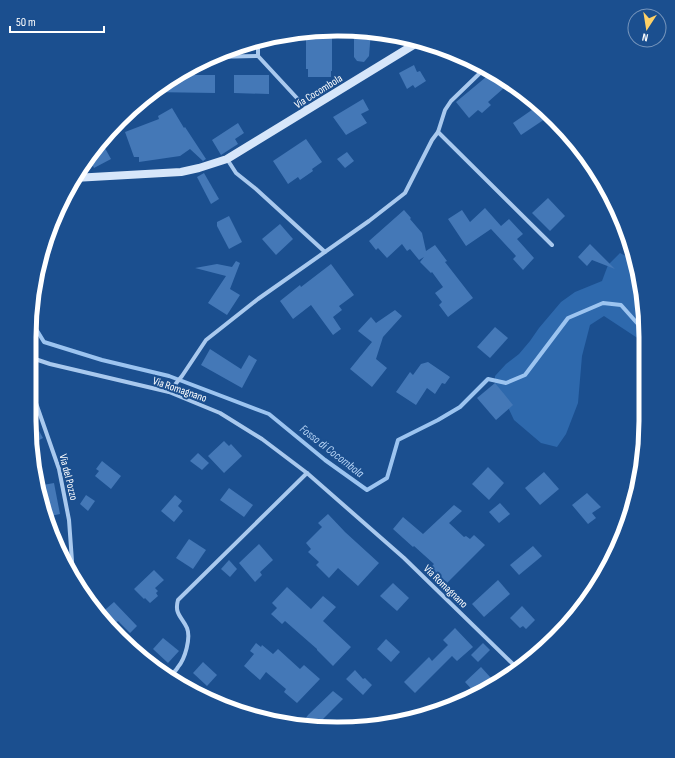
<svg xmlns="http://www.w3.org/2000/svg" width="675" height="758" font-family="'Sofia Sans Condensed',sans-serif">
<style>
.green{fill:#2e69ad}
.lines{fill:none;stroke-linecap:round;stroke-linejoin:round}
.stream{stroke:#9cc4f0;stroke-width:4}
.building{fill:#4478b7}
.street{stroke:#a9c9ee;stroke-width:4}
.secondary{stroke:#d6e6fa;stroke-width:8}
.labels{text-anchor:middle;stroke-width:4;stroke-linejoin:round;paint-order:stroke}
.street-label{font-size:11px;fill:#fff;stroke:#1b4f8f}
.water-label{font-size:12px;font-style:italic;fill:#b5d3f5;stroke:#1b4f8f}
.rim{fill:none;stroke:#fff;stroke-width:5}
</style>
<rect width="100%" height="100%" fill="#1b4f8f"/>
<polygon class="green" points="620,253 636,261 645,318 645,343 604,316 590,325 582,356 578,403 566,434 557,447 541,443 514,420 507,405 495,392 495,376 506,364 519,354 530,341 539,328 561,302 575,292 602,281 608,265"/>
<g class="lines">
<polyline class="stream" points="33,324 44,342 102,360 169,376 269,414 325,460 367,490 387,478 398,440 438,420 460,407 488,379 506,383 525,375 568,318 603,303 621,305 645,332"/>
</g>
<g class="building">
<polygon points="314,30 332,30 332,71 331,71 331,77 308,77 308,69 306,69 306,32"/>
<polygon points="354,31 371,31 369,56 364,62 357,61 354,57"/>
<polygon points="414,65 417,72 420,71 426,81 415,88 413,85 407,89 399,73"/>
<polygon points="492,72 505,87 488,102 491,105 482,113 478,110 469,118 456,102"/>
<polygon points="179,75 215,75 215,93 151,92"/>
<polygon points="234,75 269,75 269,94 234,93"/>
<polygon points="363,99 369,110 361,114 367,123 346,135 333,117"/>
<polygon points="539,105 548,117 521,135 513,123"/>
<polygon points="172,108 184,128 185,127 206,159 203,161 190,149 180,156 139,162 139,157 134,157 125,132 159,119 158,116"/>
<polygon points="238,123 244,133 235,139 238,144 221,155 212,140"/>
<polygon points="306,139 322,162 312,169 313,171 300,180 298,177 288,184 273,161"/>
<polygon points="101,141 111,159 94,168 93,166 82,172 78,172"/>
<polygon points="347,152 354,161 345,168 337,159"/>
<polygon points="204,173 219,199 211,204 197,177"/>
<polygon points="548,198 565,216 550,231 532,213"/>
<polygon points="485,208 501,226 509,219 523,234 517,239 534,258 523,270 513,259 516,256 491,229 466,246 448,219 462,210 470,222"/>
<polygon points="404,210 411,218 410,219 422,233 426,251 435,245 447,261 445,262 473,298 448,317 439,305 442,302 435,293 443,287 432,272 431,273 420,262 424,257 419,260 410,249 407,251 402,244 387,258 378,248 376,250 369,241"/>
<polygon points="229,216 242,242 229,249 217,226 217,222"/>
<polygon points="280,224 293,239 276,255 262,239"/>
<polygon points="590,244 615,269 592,260 587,266 578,257"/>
<polygon points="236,261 240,263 230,289 240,295 227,315 208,303 226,276 195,268 217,264 232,267"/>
<polygon points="331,264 354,295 339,306 342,310 333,317 341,329 333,335 311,305 293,319 280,301 300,285 301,287"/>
<polygon points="395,310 402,316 383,337 376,359 387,368 372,387 350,369 372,342 358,331 371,317 376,323"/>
<polygon points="495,327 508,338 490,358 477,347"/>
<polygon points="210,349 241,369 249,355 257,360 242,388 201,365"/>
<polygon points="428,362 450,377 445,384 442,383 435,394 427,388 416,405 396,392 410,372 413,375 421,364"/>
<polygon points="495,383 513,405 496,420 477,398"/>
<polygon points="29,413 43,438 32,444 29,420"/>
<polygon points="224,441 229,446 231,444 242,456 224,473 208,456"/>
<polygon points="198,453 209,463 202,470 190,461"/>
<polygon points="102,461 121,476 111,489 95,476 99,471 96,469"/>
<polygon points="488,467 504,483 489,500 472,484"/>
<polygon points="544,472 559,489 540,505 525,488"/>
<polygon points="54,483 60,514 46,517 39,496 45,494 43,485"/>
<polygon points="229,488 253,505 244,517 220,500"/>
<polygon points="587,493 601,507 592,513 596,518 588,524 572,505"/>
<polygon points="86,495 95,501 88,511 80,504"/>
<polygon points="175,495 182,501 178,506 183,511 174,522 161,511"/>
<polygon points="500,503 510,514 499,523 489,512"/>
<polygon points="454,505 462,511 449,523 464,537 466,536 470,539 474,535 485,545 446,584 431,571 431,567 434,564 414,546 413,547 393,529 403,517 423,534"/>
<polygon points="328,514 345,532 379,563 358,586 338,568 329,578 316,565 319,562 308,552 311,549 306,543 322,527 318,523"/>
<polygon points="189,539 206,550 193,569 176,558"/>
<polygon points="259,544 273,560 260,572 262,575 255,582 239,563"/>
<polygon points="533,546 542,556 519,575 510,565"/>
<polygon points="229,560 237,569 230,577 221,569"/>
<polygon points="154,570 164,580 155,588 158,591 156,593 158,596 150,603 145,598 144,599 134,589"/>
<polygon points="498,580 510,594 484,617 472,604"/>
<polygon points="393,583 409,598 397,611 380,596"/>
<polygon points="287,587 311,609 323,596 336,607 323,621 351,647 333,666 317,650 317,649 285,621 282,624 271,614 277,608 272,603"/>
<polygon points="114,602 137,626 130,633 118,621 110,628 99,615"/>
<polygon points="522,606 535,620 526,629 523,626 520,628 510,618"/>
<polygon points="455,628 473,647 457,661 452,656 415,693 404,682 429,657 432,661 448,645 443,640"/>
<polygon points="163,638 179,651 168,663 153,649"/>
<polygon points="386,639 400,652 391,662 377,649"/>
<polygon points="256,643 261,647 262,645 273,654 278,649 300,669 304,665 320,679 297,703 284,692 286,689 266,672 260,680 244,666 254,654 250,651"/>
<polygon points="483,643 490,650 478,662 471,655"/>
<polygon points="203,662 217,675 207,686 193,673"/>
<polygon points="481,667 491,678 487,682 489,684 480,692 476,694 465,682"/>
<polygon points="355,670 363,679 365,678 372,685 363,695 346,679"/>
<polygon points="333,691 343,699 316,726 301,725 308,715"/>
</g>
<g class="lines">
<g class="street">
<polyline points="258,39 258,56 308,110"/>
<polyline points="211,57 258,56"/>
<polyline points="438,132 552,245"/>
<polyline points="227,159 236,173 256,189 325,252"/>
<polyline points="32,358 50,364 169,392 220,413 262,439 307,473 404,558 518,669"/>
<polyline points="30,386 59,469 69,520 73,575"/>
<polyline points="169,392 182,376 206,340 258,299 369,221 405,193 432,140 438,132 445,110 451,101 480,73 487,68"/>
<path d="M169 677C172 674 176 671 178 667 185 659 191 638 187 628 182 617 174 614 178 600L307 473"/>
<polyline points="487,690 515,666"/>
</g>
<polyline class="secondary" points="74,178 181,172 199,168 227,159 420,41"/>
</g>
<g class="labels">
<g class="street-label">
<text transform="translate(318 91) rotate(-32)" y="4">Via Cocombola</text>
<text transform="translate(180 389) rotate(19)" y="4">Via Romagnano</text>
<text transform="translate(69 477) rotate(76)" y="4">Via del Pozzo</text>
<text transform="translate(446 586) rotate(44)" y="4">Via Romagnano</text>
</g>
<g class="water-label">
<text transform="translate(332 451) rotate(38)" y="4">Fosso di Cocombola</text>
</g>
</g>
<path d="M0 0H675V758H0ZM337 36H338A301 301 0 0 1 639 337V421A301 301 0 0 1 338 722H337A301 301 0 0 1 36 421V337A301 301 0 0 1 337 36Z" fill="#1b4f8f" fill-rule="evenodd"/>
<path class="rim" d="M337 36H338A301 301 0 0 1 639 337V421A301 301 0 0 1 338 722H337A301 301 0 0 1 36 421V337A301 301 0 0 1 337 36Z"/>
<g transform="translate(647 28) rotate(192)"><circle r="19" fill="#1b4f8f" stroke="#7695bc"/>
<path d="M0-3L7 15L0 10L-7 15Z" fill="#ffd166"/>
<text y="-6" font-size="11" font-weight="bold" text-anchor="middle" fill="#ffffff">N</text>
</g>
<path d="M10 26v6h94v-6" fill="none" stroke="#ffffff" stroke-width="2"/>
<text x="16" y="26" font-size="12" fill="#ffffff" stroke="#1b4f8f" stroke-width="3" paint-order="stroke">50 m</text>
</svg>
